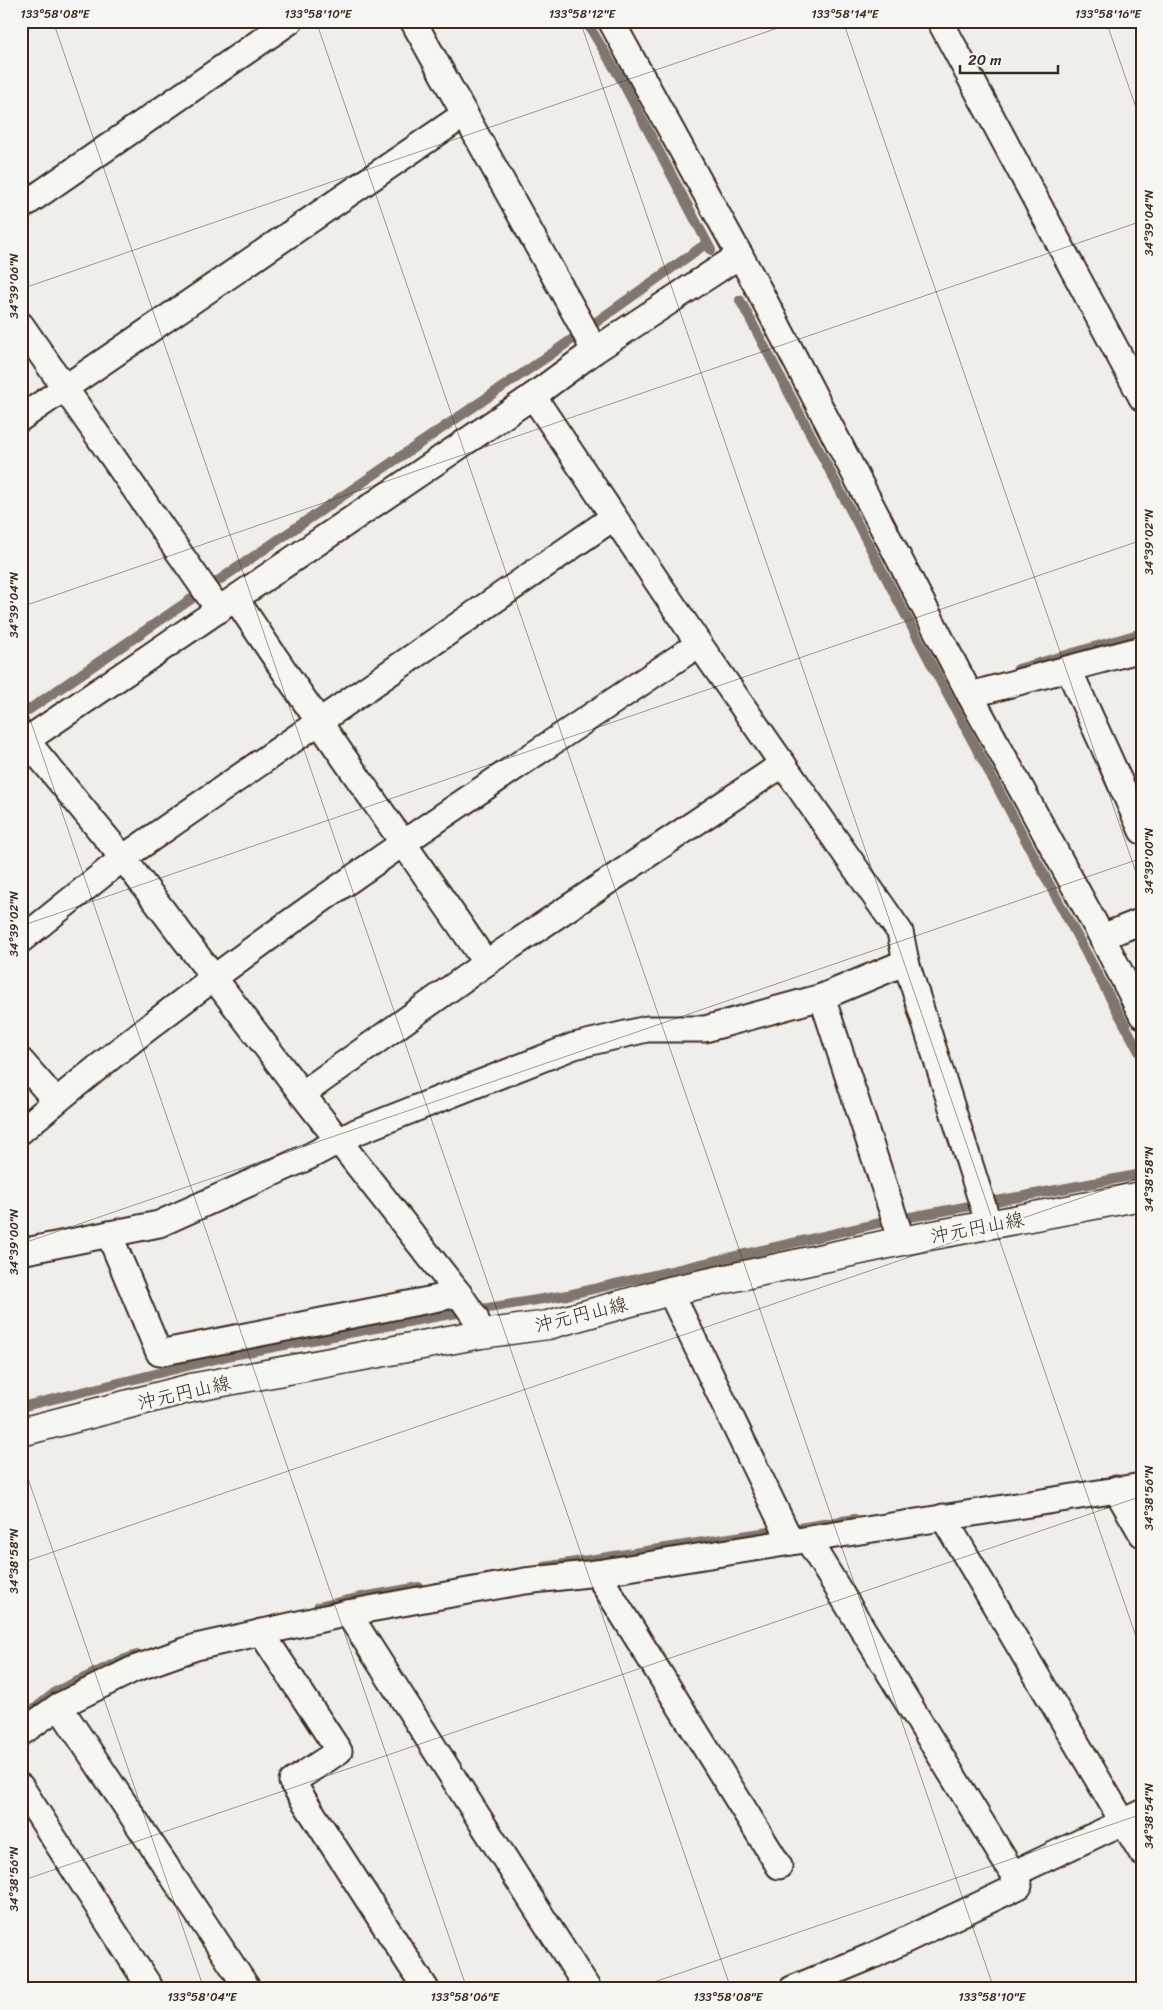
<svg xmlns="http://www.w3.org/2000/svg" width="1163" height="2010" font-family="Sriracha,'Klee One',sans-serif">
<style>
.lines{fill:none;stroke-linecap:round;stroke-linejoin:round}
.stream{stroke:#81766d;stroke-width:10}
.street-casing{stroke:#3b2a1e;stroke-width:29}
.secondary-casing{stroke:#3b2a1e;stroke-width:31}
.street{stroke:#f6f6f2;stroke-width:25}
.secondary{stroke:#f6f6f2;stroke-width:28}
.ticks{fill:none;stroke:#3b2a1e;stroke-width:1;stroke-opacity:0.45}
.labels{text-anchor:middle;stroke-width:5;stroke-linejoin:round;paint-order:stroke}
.street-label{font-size:19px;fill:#3b2a1e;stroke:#f6f6f2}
.neatline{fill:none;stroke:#3b2a1e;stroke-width:2}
.ticks-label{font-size:12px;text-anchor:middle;fill:#3b2a1e}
</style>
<rect width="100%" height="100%" fill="#efeeea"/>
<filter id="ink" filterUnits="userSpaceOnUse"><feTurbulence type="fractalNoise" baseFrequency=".02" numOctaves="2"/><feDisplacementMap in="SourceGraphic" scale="10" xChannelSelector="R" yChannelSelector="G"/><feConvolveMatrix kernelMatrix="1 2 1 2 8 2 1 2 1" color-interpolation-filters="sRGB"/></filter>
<g filter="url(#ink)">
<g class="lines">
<g class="stream">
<polyline points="586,21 622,81 711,250"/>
<polyline points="740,300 945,690 1142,1057"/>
<polyline points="1018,669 1142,633"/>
<polyline points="21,715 557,350 707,243"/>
<polyline points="21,1407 232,1355 445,1315 567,1295 884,1222 1142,1174"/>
<polyline points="799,1528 855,1519"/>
<polyline points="544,1567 768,1532"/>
<polyline points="318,1607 357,1598 419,1587"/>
<polyline points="32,1711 57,1691 120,1661 137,1655"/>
</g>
<g class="street-casing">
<g id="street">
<polyline points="413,21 582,326 594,351"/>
<polyline points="611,21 759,290 970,695 1102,937 1142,1015"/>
<polyline points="940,21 1142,398"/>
<polyline points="21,207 290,21"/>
<polyline points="21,325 219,610"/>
<polyline points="533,396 699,644 900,932 906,962 989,1225"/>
<polyline points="21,418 465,114"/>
<path d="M236 599C317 722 403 841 486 963"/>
<polyline points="1069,670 1142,831"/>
<polyline points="970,695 1142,649"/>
<polyline points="21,734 123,858 302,1094 459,1294 475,1317 481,1334"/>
<polyline points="21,744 533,396 594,351 740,255"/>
<polyline points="1102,937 1142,921"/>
<polyline points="21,940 123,858 614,517"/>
<polyline points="822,997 902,1241"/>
<polyline points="21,1061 56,1101"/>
<polyline points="302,1094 486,963 783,764"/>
<path d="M21 1131C233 950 468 799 699 644"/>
<polyline points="109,1234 159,1353 459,1294"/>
<polyline points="21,1252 159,1224 310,1156 356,1132 574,1046 647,1029 705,1029 822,997 906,962"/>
<polyline points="670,1291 791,1542"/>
<polyline points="1116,1489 1142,1534"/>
<polyline points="808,1540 1013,1874 1123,1822 943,1517"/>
<polyline points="597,1573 779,1866"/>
<polyline points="348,1613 588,1989"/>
<polyline points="261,1632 339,1751 292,1782 426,1989"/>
<polyline points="59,1706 248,1989"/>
<polyline points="21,1733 59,1706 134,1669 196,1647 348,1613 446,1595 525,1581 597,1573 1142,1486"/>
<polyline points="21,1787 151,1989"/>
<polyline points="1142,1813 1123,1822 1142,1853"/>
<polyline points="792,1989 872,1956 1019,1886 1013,1874"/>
</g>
</g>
<g class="secondary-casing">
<polyline id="secondary" points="21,1432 191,1388 481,1334 548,1325 670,1291 902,1241 1142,1196"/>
</g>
<use href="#street" class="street"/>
<use href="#secondary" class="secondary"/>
</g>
</g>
<path class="ticks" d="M53 21 731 1989M316 21 994 1989M580 21 1142 1654M843 21 1142 890M1106 21 1142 125M21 289 798 21M21 607 1142 221M21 693 467 1989M21 926 1142 540M21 1244 1142 858M21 1458 204 1989M21 1563 1142 1177M21 1881 1142 1496M634 1989 1142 1814"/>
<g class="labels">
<g class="street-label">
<text transform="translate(977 1227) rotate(-11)" y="7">沖元円山線</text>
<text transform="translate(581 1314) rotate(-14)" y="7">沖元円山線</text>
<text transform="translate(184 1392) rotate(-13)" y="7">沖元円山線</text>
</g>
</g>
<rect width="1163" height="2010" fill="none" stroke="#f6f6f2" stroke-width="55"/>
<path d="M960 65v8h98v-8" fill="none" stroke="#3b2a1e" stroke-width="2.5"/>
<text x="968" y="65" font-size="15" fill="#3b2a1e" stroke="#f6f6f2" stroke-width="4" paint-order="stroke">20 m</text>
<rect x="28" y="28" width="1108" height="1954" class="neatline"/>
<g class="ticks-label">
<text x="55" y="18">133°58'08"E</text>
<text x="318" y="18">133°58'10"E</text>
<text x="582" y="18">133°58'12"E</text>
<text x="845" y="18">133°58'14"E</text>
<text x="1108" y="18">133°58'16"E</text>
<text transform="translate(1149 223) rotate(-90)" y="4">34°39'04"N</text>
<text transform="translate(14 286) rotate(-90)" y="4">34°39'06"N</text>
<text transform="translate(1149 542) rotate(-90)" y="4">34°39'02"N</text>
<text transform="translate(14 605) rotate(-90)" y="4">34°39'04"N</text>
<text transform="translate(1149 861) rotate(-90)" y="4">34°39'00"N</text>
<text transform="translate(14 924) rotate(-90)" y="4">34°39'02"N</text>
<text transform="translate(1149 1179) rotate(-90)" y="4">34°38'58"N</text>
<text transform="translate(14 1242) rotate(-90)" y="4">34°39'00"N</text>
<text transform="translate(1149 1498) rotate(-90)" y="4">34°38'56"N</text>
<text transform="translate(14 1561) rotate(-90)" y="4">34°38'58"N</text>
<text transform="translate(1149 1816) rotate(-90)" y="4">34°38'54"N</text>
<text transform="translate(14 1879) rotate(-90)" y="4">34°38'56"N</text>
<text x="202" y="2001">133°58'04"E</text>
<text x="465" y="2001">133°58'06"E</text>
<text x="728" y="2001">133°58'08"E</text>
<text x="992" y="2001">133°58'10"E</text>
</g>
</svg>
